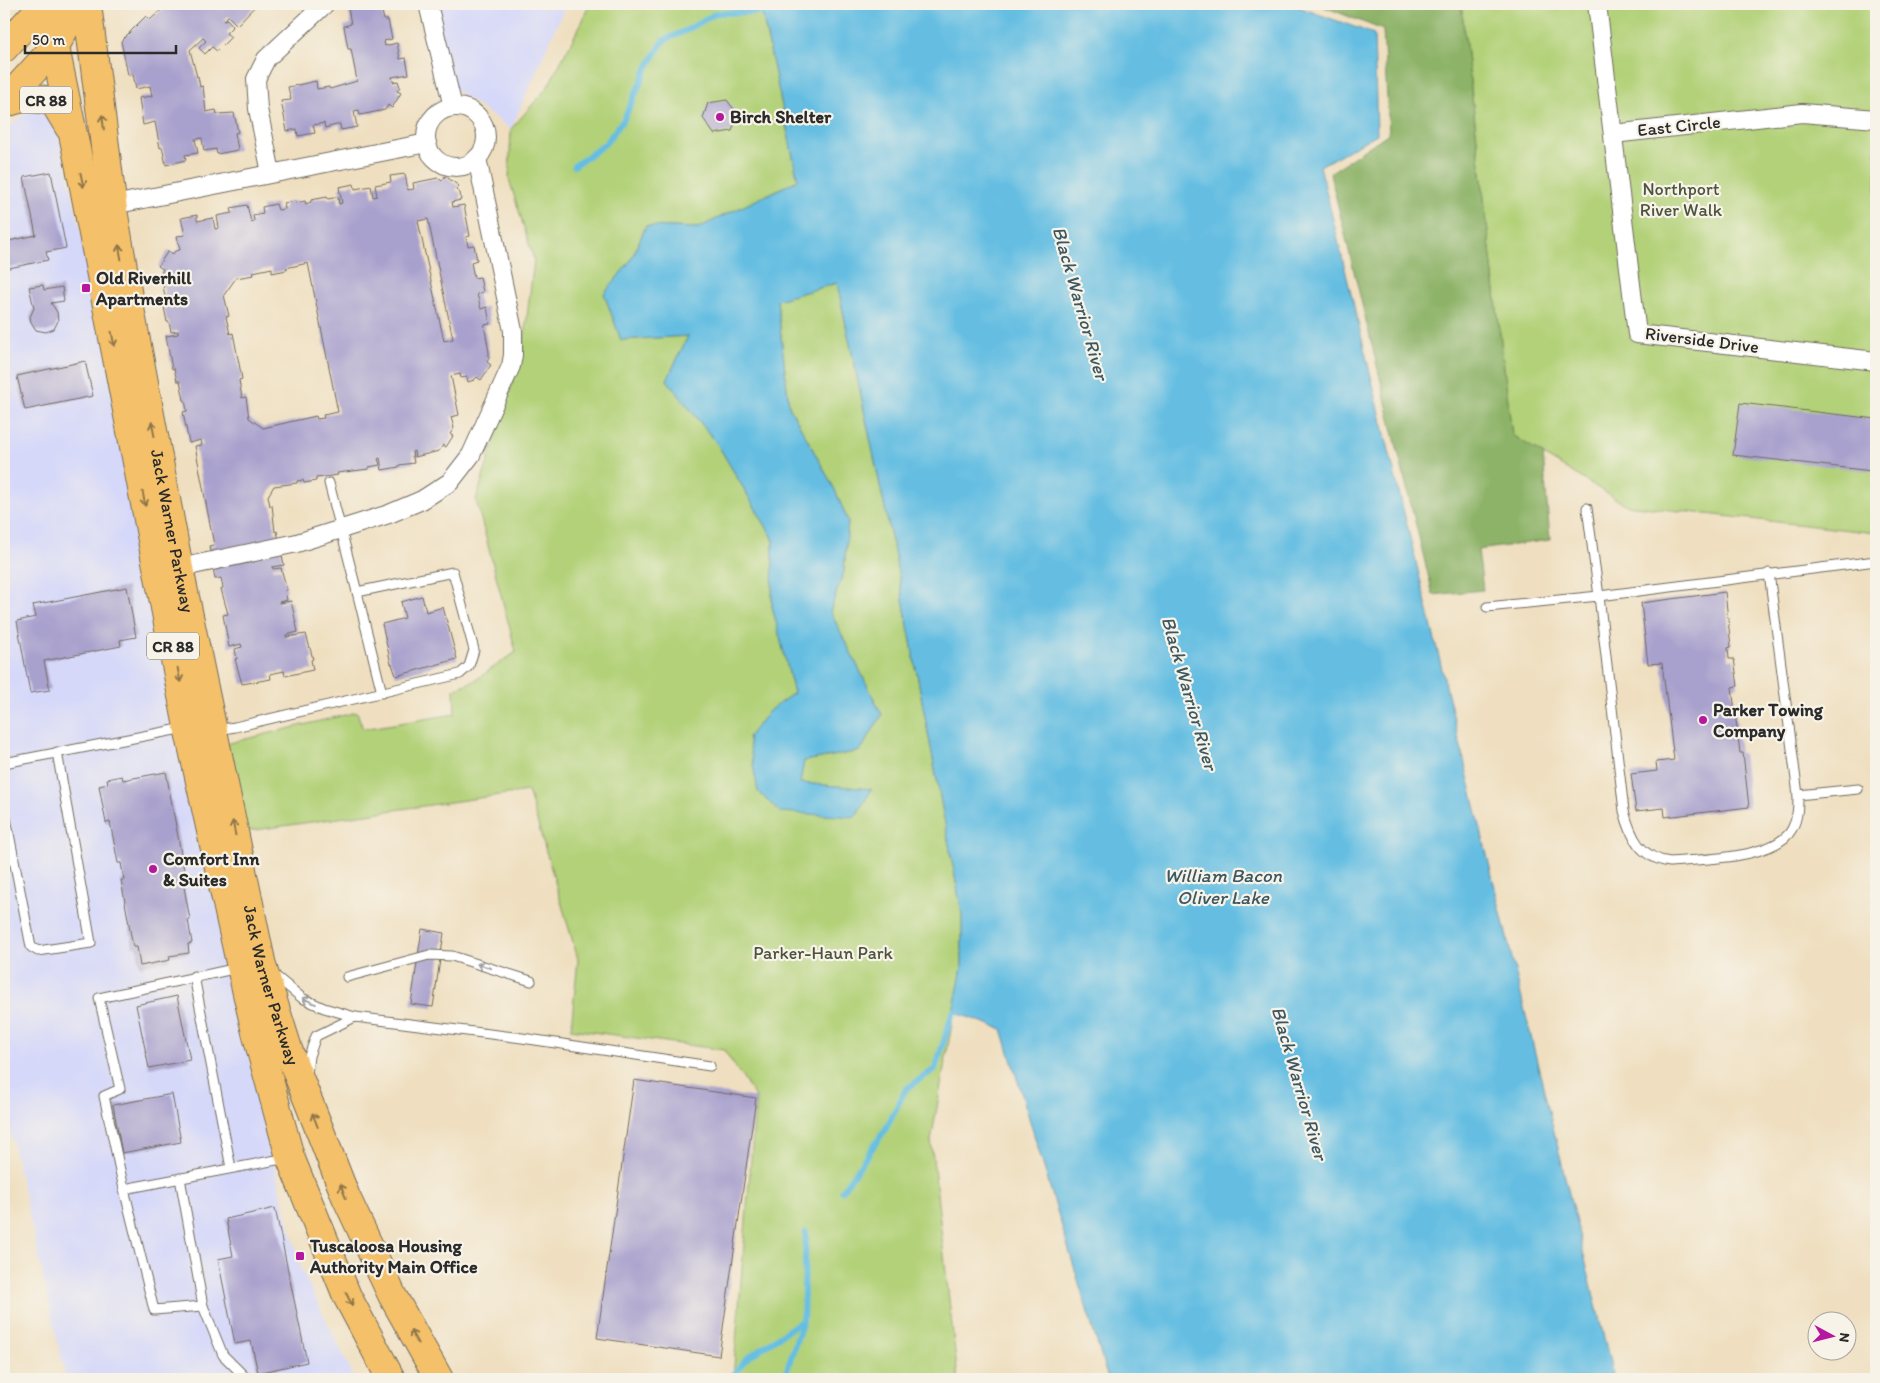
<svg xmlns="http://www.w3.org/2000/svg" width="1880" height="1383" font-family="Itim,sans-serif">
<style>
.built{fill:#d5d8f9}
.green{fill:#b2d178;stroke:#6e7e52}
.forest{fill:#8db368;stroke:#5c6f4a}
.water{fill:#65bee2;stroke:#487486}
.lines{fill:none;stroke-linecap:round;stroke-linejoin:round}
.stream{stroke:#65bee2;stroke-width:6}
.building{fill:#a9a1cd;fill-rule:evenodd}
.service-casing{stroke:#706a5f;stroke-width:11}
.minor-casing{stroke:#706a5f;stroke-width:20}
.primary-casing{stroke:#706a5f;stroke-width:30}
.service{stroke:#fff;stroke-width:9}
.minor{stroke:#fff;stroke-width:18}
.primary{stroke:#f4c16a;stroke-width:28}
.oneway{stroke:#90764a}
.oneway2{stroke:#a0a0a0}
.poi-dot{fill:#b5179e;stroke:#f7f3e8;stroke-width:2}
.labels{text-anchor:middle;stroke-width:4.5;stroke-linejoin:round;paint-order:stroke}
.shield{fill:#f7f3e8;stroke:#686764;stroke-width:1}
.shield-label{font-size:16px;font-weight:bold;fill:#2b2b2b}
.poi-label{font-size:18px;font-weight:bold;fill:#2b2b2b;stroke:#f7f3e8;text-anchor:start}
.street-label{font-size:18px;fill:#2b2b2b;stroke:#f7f3e8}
.park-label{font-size:18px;fill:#4d543e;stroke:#f7f3e8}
.water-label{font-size:19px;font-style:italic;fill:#3c5762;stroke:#f7f3e8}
</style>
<rect width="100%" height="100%" fill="#f7f3e8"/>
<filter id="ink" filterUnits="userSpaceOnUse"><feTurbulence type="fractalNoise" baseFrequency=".02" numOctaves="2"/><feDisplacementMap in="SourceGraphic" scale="10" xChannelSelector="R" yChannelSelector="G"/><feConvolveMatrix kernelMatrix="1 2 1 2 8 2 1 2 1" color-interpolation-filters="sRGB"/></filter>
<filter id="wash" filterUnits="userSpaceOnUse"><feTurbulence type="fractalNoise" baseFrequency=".0096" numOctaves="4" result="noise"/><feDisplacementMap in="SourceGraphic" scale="20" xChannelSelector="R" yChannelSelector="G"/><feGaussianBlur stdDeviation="1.12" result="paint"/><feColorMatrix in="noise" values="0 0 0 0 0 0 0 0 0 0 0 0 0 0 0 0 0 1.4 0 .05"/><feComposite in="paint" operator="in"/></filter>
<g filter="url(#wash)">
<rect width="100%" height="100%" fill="#efdfc0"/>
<g class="built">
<polygon points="420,4 566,4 511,129 454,89"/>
<polygon points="32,108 47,117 58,128 105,345 225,946 264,1127 301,1269 355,1379 66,1379 4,1104 4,131"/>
</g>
<g class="green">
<polygon points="589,4 760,4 798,180 698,228 646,226 631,260 604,294 621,340 688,336 667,380 718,445 773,538 772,606 794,693 770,710 758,792 855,817 871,789 799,783 804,761 860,751 882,715 830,611 844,571 848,521 835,490 789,406 777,300 837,283 894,551 962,914 962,968 931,1141 958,1379 733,1379 756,1098 724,1050 571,1029 578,959 528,791 227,834 209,748 357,712 363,729 455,714 454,689 474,681 516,652 476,500 523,349 534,260 509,179 511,129 547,88 583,20"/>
<polygon points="1461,4 1876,4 1876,533 1626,505 1512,436"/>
</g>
<polygon class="forest" points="1317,4 1461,4 1512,435 1543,454 1550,540 1478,550 1483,590 1433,595 1330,173 1389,133 1383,30"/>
<polygon class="water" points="760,4 1290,4 1374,34 1377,134 1320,166 1614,1379 1108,1379 1002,1029 953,1012 962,968 962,914 894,551 837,283 777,300 789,406 835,490 848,521 844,571 830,611 882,715 860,751 804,761 800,783 872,789 855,817 780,812 758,792 748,737 770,710 794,693 772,606 773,538 718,445 667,380 688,336 621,340 604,294 631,260 646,226 698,228 798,180"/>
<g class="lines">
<g class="stream">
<polyline points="574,166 605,144 624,119 647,68 664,40 687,30 716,13 761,12"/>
<polyline points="842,1191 885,1130 906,1089 935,1069 953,1012 960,1009"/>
<polyline points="730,1379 746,1359 803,1320"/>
<polyline points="784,1379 803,1320 806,1232"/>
</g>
</g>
<g id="blocks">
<g class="building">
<polygon points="168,4 257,4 237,25 228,16 223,21 227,19 233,26 226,33 231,37 217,51 212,47 205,54 199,48 206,41 203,38 190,50 197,77 198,76 200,87 203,86 206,112 216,110 217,114 234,113 238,132 235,133 238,150 217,154 216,149 204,151 202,138 195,139 198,153 185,155 186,160 166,165 162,147 160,148 155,122 143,125 139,98 152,96 150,86 136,89 133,74 128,75 121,41 146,16 150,20"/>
<polygon points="365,4 366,10 381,7 384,20 388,20 392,39 384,41 385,46 397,43 400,59 406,58 409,74 392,77 393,82 398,81 400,87 397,91 401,93 392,108 388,105 385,110 360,115 359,110 354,111 357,127 341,130 340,124 325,128 324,123 313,125 315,133 298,136 297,129 287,131 281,101 291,100 288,87 316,81 317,89 329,87 330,89 357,81 351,49 348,49 344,26 351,24 348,8"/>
<polygon points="727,100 738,115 732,131 714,134 703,118 708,103"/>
<polygon points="51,172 66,248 46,252 48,260 4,269 4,242 36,235 24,177"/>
<path d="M405 174 408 190 414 189 413 183 438 178 442 181 445 176 459 186 456 190 460 193 461 200 452 202 453 207 464 205 470 236 466 237 468 246 474 245 477 260 471 262 474 278 480 277 483 292 477 294 481 309 487 307 490 324 484 325 489 352V358L487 362 491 365 481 380 477 377 474 380 468 382 467 377 461 378 460 374 451 376 459 415 451 417 454 428 450 434 453 436 446 447 443 445 439 451 415 457 414 451 412 452 414 463 399 465V467L382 470 380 458 378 459 380 465 369 467V469L337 473 338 475 316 478V481L304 483 303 480 297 481V483L274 486 268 496 270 506 272 505 275 532 277 531 284 565 272 567 273 569 281 568 287 590 285 591 287 600 279 602V603L291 601 298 632 286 635V637L306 634 313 659 311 660 313 670 285 676 284 671 270 674 271 679 242 684 235 659H237L235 649 242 647 241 644 229 647 223 615 228 614 221 589 223 588 221 578 215 579 209 546 214 545 195 446 202 445 201 440 189 443 183 412 187 411 185 400H184L180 381H177L174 368 172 369 166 336 178 334V331L171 332 169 322H167L164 307H166L165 297 161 273 163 269 158 266 168 251 173 254 175 251 180 250 177 236 185 235 181 218 197 215V221L213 218 215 229 219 228 217 216 232 213 231 208 247 205 251 222 254 221 253 215 263 213 262 207 276 204 278 210 285 209 284 203 295 201 296 203 305 201 306 204 311 202V200L327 197 328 199 338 197 339 204 342 203 339 187 354 184 355 189 371 186 373 197 377 196 375 185 391 182 390 176ZM428 219 453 339 444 341 418 221ZM308 263 338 412 323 415 324 418 317 419 316 416 263 428 249 418 246 397 242 398 239 380 242 379 233 333 230 334 226 317 229 316 224 295 236 278 254 275 253 272 272 268V273L287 270 286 268Z"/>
<polygon points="43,285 44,290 62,287 64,301 51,303 57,312 58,321 54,329 46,332 36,330 31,322 30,317 34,308 29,287"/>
<polygon points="85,361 93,396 25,410 17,376"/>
<polygon points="1740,403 1876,419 1872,471 1733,455"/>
<polygon points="127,587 136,637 120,640 121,646 44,661 50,690 30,693 17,621 36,617 33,605"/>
<polygon points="1725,592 1731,647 1728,648 1729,659 1734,659 1738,686 1732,687 1740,753 1743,753 1749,807 1665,817 1664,808 1636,811 1631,774 1657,771 1656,762 1674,760 1662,663 1648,664 1641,603"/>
<polygon points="422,596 426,612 443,607 457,659 396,676 392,664 391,664 382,624 405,618 401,602"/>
<polygon points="166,772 185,875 182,876 190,920 188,920 192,943 188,944 189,953 169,956 170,960 140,966 137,947 133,947 121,880 124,880 121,863 118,863 110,822 106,823 99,786 108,784 107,779 122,776 123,780"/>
<polygon points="422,929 444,933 433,1007 411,1004"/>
<polygon points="177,996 190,1060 149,1068 136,1005"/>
<polygon points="634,1080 756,1098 719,1356 597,1338"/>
<polygon points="172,1094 181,1142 122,1153 113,1105"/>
<polygon points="275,1208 307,1362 258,1373 251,1341 235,1344 218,1259 233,1256 226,1219"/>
</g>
</g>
</g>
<g filter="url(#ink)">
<use href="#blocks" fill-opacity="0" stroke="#706a5f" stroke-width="1"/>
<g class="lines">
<g class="service-casing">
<g id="service">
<polyline points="329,483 357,592"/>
<path d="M1587 508 1599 596 1624 811C1631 837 1640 858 1670 862 1701 859 1776 859 1792 829 1798 818 1798 807 1798 795L1769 573"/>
<polyline points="1487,607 1599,596 1876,561"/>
<polyline points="217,730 235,727 460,674 469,666 474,650 453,572 357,592 382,693"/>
<polyline points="4,763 185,728"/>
<polyline points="1798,795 1858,789"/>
<polyline points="4,808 31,947 38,951 91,943 57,752"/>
<polyline points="273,974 302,998 324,1008 355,1017 522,1038 710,1066"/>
<polyline points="194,976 231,1168"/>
<polyline points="347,977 429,955 452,956 531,981"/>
<polyline points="307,1074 309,1056 316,1036 355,1017"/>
<polyline points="180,1178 203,1306 223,1355 247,1379"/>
<polyline points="124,1189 287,1158"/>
<polyline points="203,1306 154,1310 124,1189 104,1096 120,1089 99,998 238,968"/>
</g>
</g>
<g class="minor-casing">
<g id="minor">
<polyline points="428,4 453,107"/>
<polyline points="1597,4 1637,334 1876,361"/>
<circle cx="456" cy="137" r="30"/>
<polyline points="1613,134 1802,113 1876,119"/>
<polyline points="271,173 258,109 256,79 266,59 325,4"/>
<polyline points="113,205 427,143"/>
<polyline points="179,568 297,543 389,514 422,500 450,482 471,455 511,366 513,355 513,331 477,158"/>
</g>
</g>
<g class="primary-casing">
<g id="primary">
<polyline points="46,4 84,187 188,727 241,967 256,1032 290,1157 347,1296 391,1379"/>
<path id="s1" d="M87 4 113 210 131 314 179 568 262 966 289 1052 346 1197 392 1295 439 1379"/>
<polyline points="4,48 44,4"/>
<polyline points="4,103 54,48 78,4"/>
<path d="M4 104C24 96 32 97 54 102L69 127"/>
</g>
</g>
<use href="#service" class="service"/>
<use href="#minor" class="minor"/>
<use href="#primary" class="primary"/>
</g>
<defs><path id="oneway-shaft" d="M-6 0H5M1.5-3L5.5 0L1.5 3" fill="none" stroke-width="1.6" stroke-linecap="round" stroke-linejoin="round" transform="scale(1.25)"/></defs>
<g class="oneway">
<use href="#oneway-shaft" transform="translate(103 122) rotate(-97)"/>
<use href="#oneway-shaft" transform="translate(82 180) rotate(78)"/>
<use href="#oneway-shaft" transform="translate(120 252) rotate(-100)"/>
<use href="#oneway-shaft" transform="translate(113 339) rotate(79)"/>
<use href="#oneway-shaft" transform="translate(153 429) rotate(-101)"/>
<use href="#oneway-shaft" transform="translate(144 499) rotate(79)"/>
<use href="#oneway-shaft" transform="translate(179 675) rotate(79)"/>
<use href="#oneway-shaft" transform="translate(234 828) rotate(-101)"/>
<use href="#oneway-shaft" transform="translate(315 1120) rotate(-111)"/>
<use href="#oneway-shaft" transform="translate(343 1191) rotate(-112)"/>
<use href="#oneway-shaft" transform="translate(349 1299) rotate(64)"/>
<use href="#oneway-shaft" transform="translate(414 1337) rotate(-119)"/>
</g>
<g class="oneway2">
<use href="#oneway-shaft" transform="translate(484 966) rotate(-163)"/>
<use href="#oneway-shaft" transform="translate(309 1001) rotate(-156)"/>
</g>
</g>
<g class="poi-dot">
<circle cx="720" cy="117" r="5"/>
<rect x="81" y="283" width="10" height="10" rx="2.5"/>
<circle cx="1703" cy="720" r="5"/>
<circle cx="153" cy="869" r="5"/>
<rect x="295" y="1251" width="10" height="10" rx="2.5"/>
</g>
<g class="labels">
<g class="shield">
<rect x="20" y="86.5" width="52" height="27" rx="4"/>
<rect x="147" y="632.5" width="52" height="27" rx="4"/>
</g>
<g class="shield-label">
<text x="46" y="106">CR 88</text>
<text x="173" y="652">CR 88</text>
</g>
<g class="poi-label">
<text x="730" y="123">Birch Shelter</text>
<text x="96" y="284">Old Riverhill<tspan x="96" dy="21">Apartments</tspan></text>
<text x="1713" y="716">Parker Towing<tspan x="1713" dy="21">Company</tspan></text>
<text x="163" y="865">Comfort Inn<tspan x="163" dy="21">&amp; Suites</tspan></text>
<text x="310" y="1252">Tuscaloosa Housing<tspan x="310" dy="21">Authority Main Office</tspan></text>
</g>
<g class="street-label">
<text transform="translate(1679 126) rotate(-6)" y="6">East Circle</text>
<text transform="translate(1702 340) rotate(7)" y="6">Riverside Drive</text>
<text dy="6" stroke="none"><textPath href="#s1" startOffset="534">Jack Warner Parkway</textPath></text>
<text dy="6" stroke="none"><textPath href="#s1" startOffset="999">Jack Warner Parkway</textPath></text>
</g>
<g class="park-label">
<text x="1681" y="195">Northport<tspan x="1681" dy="21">River Walk</tspan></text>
<text x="823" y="959">Parker-Haun Park</text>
</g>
<g class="water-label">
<text transform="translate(1081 303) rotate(74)" y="7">Black Warrior River</text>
<text transform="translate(1190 693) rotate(74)" y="7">Black Warrior River</text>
<text x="1223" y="882">William Bacon<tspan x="1223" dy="22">Oliver Lake</tspan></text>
<text transform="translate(1300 1083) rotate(74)" y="7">Black Warrior River</text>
</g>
</g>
<rect width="1880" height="1383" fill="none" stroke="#f7f3e8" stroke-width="20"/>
<g transform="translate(1832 1336) rotate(97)"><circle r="24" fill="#f7f3e8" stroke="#a5a39c"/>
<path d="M0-4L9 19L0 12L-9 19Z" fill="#b5179e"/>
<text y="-8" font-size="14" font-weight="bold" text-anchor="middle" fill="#2b2b2b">N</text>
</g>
<path d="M25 45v8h151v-8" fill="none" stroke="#2b2b2b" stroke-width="2.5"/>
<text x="32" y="45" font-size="15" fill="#2b2b2b" stroke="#f7f3e8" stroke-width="4" paint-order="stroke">50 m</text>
</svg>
